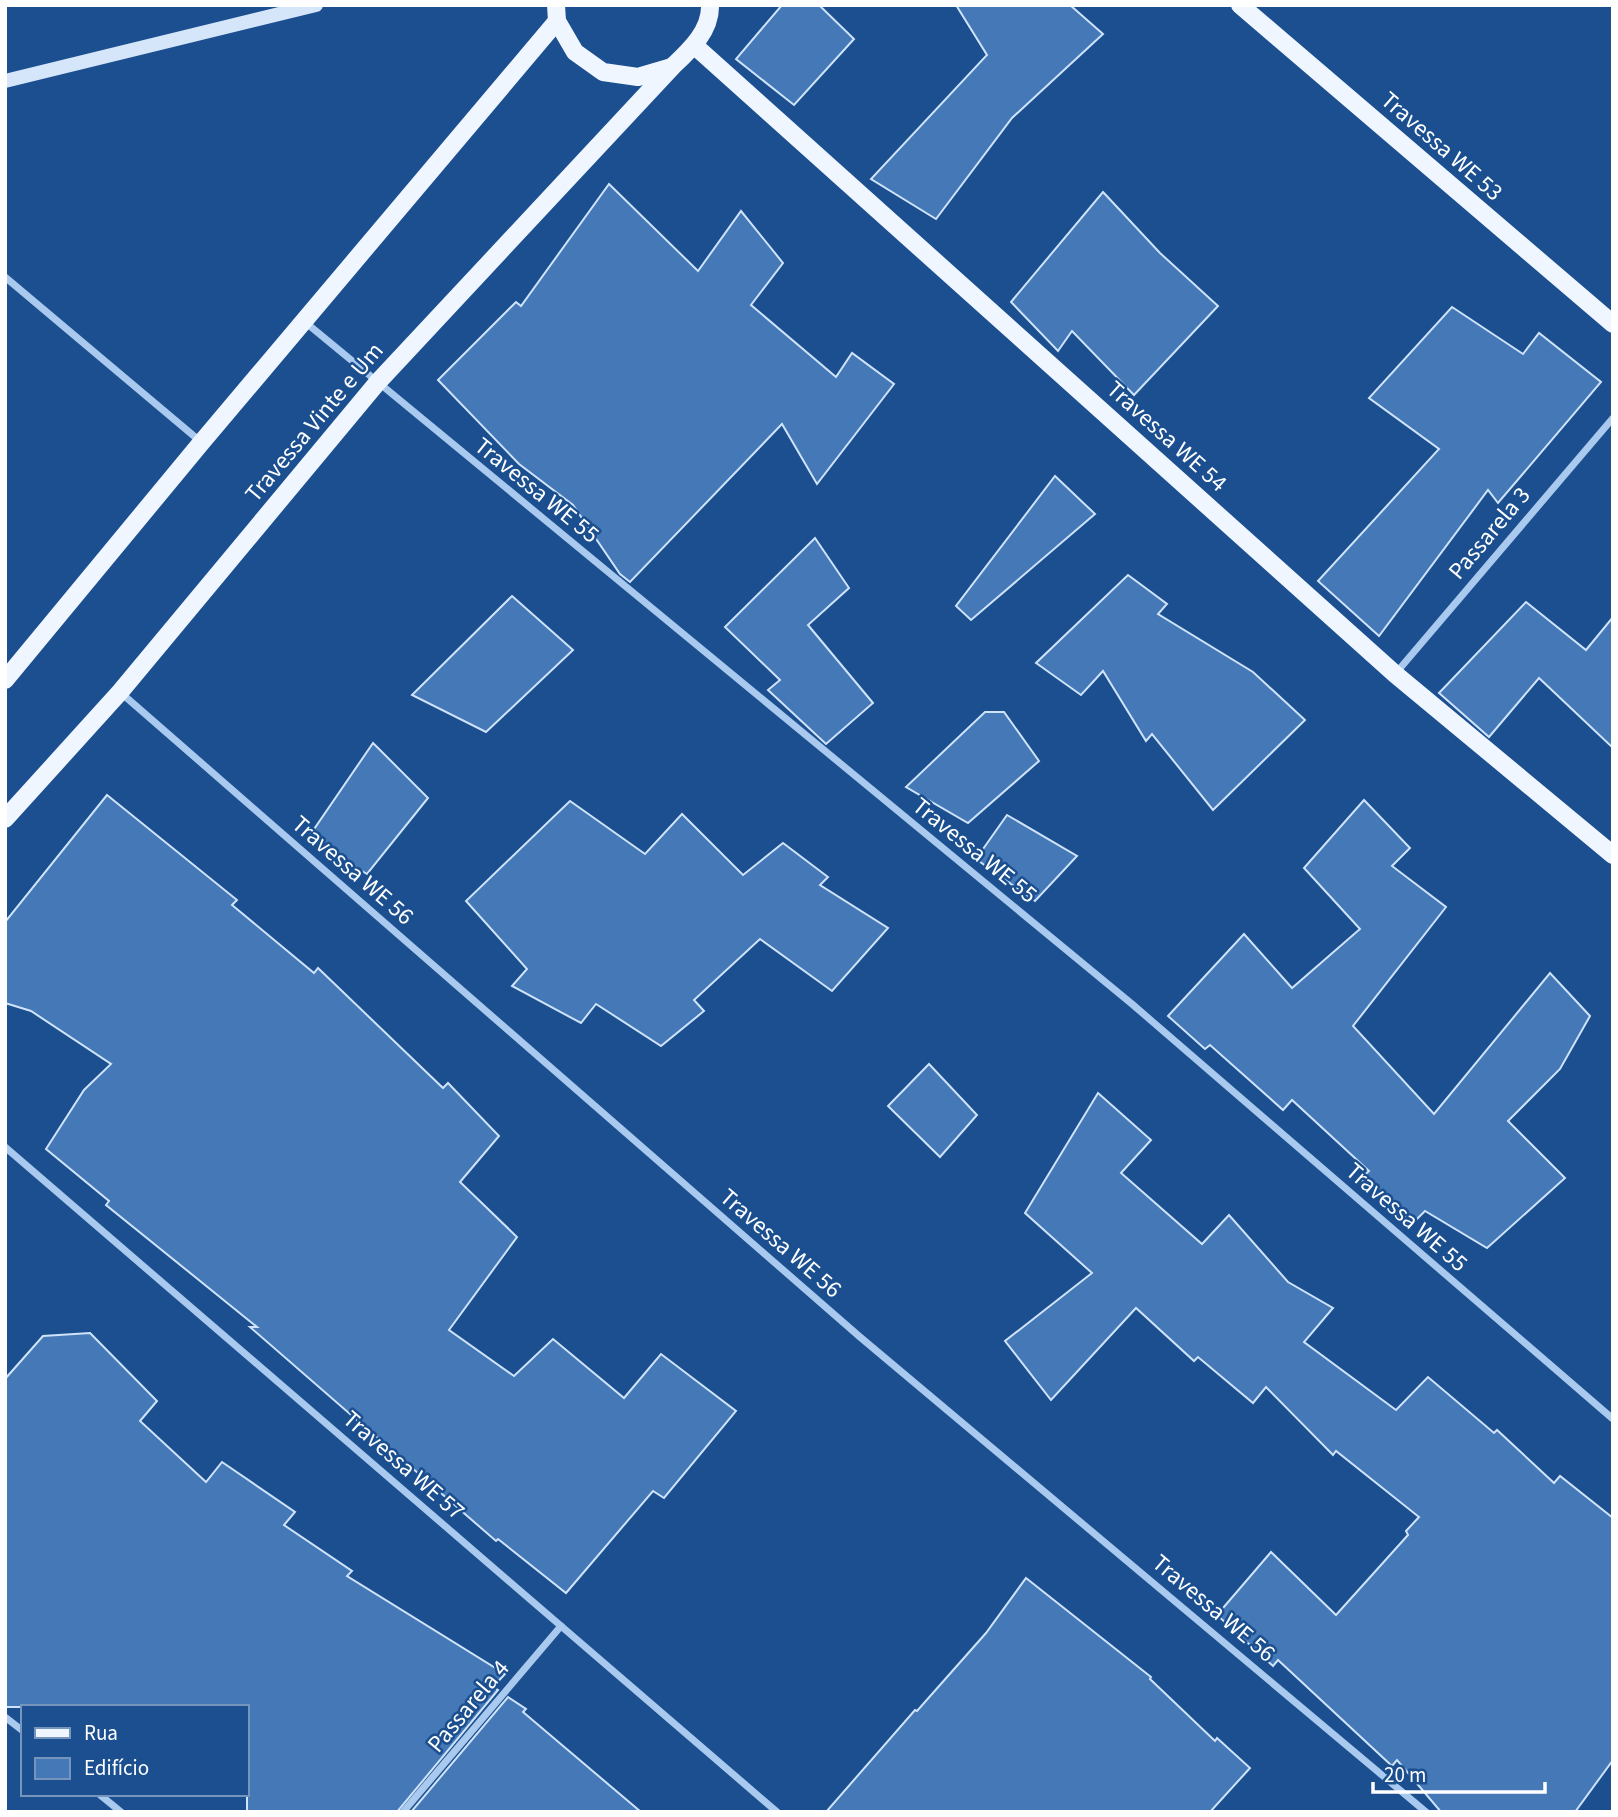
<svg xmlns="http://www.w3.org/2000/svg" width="1618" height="1817" font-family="'Source Sans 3',sans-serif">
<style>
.building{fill:#4478b7;stroke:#cfe3fa;stroke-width:2}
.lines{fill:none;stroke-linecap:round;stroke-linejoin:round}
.street{stroke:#a9c9ee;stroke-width:7}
.secondary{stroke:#d6e6fa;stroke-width:14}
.primary{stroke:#f0f6ff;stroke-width:18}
.labels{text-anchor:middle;stroke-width:5;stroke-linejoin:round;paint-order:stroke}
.street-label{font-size:24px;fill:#fff;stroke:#1b4f8f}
</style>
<rect width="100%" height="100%" fill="#1b4f8f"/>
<g class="building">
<polygon points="782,5 819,5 854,39 794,105 736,59"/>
<polygon points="956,5 1070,5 1103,34 1012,118 936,219 871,179 987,55"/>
<polygon points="609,184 698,271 741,211 783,263 751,305 836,377 852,353 894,384 817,484 782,424 630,582 620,574 573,505 519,464 438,380 516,302 521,306"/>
<polygon points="1103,192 1160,253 1218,306 1134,395 1072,331 1058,351 1011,302"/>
<polygon points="1452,307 1523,354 1539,333 1601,382 1498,503 1488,490 1379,636 1318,581 1439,449 1369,398"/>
<polygon points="1055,476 1095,514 971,620 956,606"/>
<polygon points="815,538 849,588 808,625 873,703 826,744 768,690 780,680 725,627"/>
<polygon points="1128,575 1167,604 1158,614 1253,672 1305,720 1213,810 1152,734 1146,741 1103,671 1081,695 1036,663"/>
<polygon points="512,596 573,650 486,732 412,695"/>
<polygon points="1526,602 1586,650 1613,617 1613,748 1539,678 1489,737 1439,693"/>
<polygon points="985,712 1004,712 1039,761 968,823 906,787"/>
<polygon points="373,743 428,798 367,874 308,838"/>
<polygon points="107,795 237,900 232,905 314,973 318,968 443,1088 448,1083 499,1136 460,1182 517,1237 449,1330 514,1376 553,1339 624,1398 661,1354 736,1411 664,1498 653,1491 566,1593 498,1539 496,1541 250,1327 257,1327 106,1205 109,1201 46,1149 84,1090 111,1064 31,1011 5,1003 5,922"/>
<polygon points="1364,800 1410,848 1392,866 1446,907 1353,1026 1434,1114 1550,973 1590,1016 1560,1069 1508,1121 1565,1178 1487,1248 1425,1211 1413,1223 1360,1179 1369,1171 1292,1100 1283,1110 1210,1045 1205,1049 1168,1016 1244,934 1292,988 1360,929 1304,868"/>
<polygon points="570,801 645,854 682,814 743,875 783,843 828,877 820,885 888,928 832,991 760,939 694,1000 704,1011 661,1046 596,1004 581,1023 512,986 527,969 466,901"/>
<polygon points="1007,815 1077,856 1035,901 976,859"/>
<polygon points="929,1064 977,1115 940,1157 888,1106"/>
<polygon points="1098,1093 1151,1140 1121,1173 1202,1244 1229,1215 1288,1282 1333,1308 1304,1342 1396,1410 1428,1377 1494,1433 1497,1430 1554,1483 1560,1476 1613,1518 1613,1760 1575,1812 1441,1812 1397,1760 1392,1766 1278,1660 1273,1666 1217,1615 1271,1552 1336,1615 1408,1535 1406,1531 1419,1517 1336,1451 1333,1455 1266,1387 1253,1403 1198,1357 1194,1361 1136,1308 1051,1400 1005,1341 1092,1273 1025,1213"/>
<polygon points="90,1333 157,1401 140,1421 206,1482 222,1462 295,1512 284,1525 352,1571 347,1576 505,1674 493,1687 498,1690 397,1812 247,1812 247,1707 5,1707 5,1379 43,1336"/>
<polygon points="1026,1578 1151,1677 1150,1679 1215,1741 1217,1738 1250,1768 1210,1812 826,1812 915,1710 917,1711 986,1633"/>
<polygon points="508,1697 526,1709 523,1712 641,1812 411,1812"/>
</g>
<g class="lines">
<g class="street">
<polyline points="5,277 201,442"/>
<polyline points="305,322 1132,1004 1613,1419"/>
<polyline points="1396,673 1613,418"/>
<polyline points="120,692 860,1337 1426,1812"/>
<polyline points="5,1147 777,1812"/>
<polyline points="5,1717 23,1731"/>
<polyline points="99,1794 121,1812"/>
<polyline points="403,1812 561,1626"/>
</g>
<polyline class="secondary" points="5,81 316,5"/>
<g class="primary">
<polyline points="556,5 557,21 575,52 603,72 638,77 672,67"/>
<polyline points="1240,5 1613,324"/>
<polyline points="695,46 1395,674 1613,855"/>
<polyline points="5,680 201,443 557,21"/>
<path d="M5 819 120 692 377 383 672 67C689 51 711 31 710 5"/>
</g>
</g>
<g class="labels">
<g class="street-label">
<text transform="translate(1442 146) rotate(41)" y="8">Travessa WE 53</text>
<text transform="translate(314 422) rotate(-50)" y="8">Travessa Vinte e Um</text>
<text transform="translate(1167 436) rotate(42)" y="8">Travessa WE 54</text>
<text transform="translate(537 490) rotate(39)" y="8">Travessa WE 55</text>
<text transform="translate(1489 533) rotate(-50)" y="8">Passarela 3</text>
<text transform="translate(975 850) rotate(39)" y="8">Travessa WE 55</text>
<text transform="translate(353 870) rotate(41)" y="8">Travessa WE 56</text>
<text transform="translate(1407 1217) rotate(41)" y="8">Travessa WE 55</text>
<text transform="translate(781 1243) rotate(41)" y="8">Travessa WE 56</text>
<text transform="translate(404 1465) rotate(41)" y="8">Travessa WE 57</text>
<text transform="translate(1214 1608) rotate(40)" y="8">Travessa WE 56</text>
<text transform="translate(468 1706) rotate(-50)" y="8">Passarela 4</text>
</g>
</g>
<rect width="1618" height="1817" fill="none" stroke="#ffffff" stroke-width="14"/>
<rect x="21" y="1705" width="228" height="91" fill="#1b4f8f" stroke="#7695bc" stroke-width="2"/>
<rect x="35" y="1728" width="35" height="10" fill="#f0f6ff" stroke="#7695bc" stroke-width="2"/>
<text x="84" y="1740" font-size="21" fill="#ffffff">Rua</text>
<rect x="35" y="1758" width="35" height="21" fill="#4478b7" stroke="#7695bc" stroke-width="2"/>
<text x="84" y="1775" font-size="21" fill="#ffffff">Edifício</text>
<path d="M1373 1782v10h172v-10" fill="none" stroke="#ffffff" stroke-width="3.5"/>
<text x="1384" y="1782" font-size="21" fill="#ffffff" stroke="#1b4f8f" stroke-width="5" paint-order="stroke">20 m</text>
</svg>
